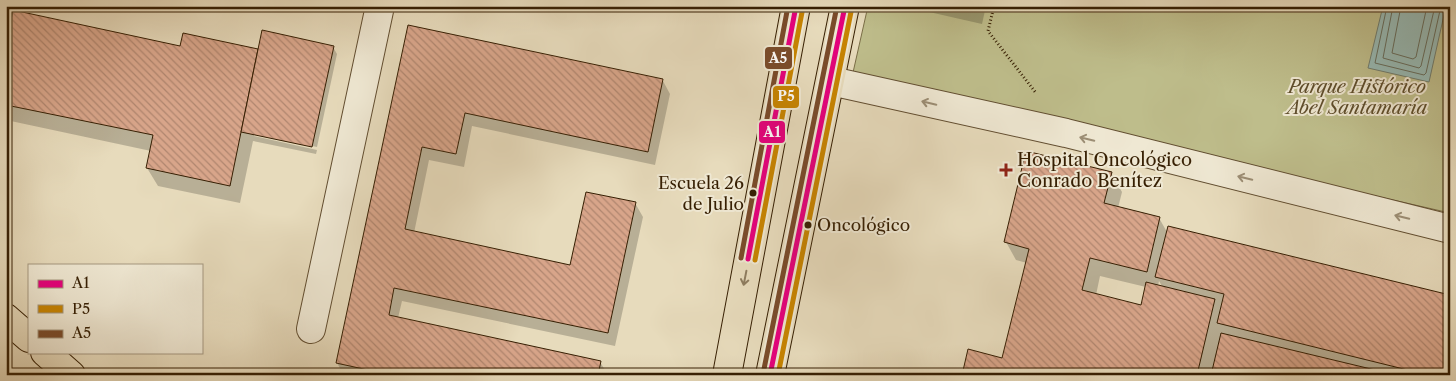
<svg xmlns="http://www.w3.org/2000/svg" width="1456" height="381" font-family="'Libre Caslon Text',serif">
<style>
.green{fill:#bebd8b;stroke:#7a6e47}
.water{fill:#97bab5;stroke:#707c6e}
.shadow{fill:#0003;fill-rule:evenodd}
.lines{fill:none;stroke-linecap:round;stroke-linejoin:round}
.shore{stroke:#666c5c;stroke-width:1}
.building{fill:url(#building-back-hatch);stroke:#361f03}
.minor-casing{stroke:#624e31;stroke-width:30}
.major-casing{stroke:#361f03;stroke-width:30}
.path{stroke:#361f03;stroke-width:3;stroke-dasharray:1 2.5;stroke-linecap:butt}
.minor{stroke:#efe8d3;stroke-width:28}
.major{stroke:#e7dbbc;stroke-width:28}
.bus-1-casing{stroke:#efe8d3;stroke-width:9}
.bus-2-casing{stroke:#efe8d3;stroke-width:9}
.bus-3-casing{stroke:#efe8d3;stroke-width:9}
.bus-1{stroke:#e5007d;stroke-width:5}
.bus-2{stroke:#c78401;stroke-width:5}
.bus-3{stroke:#7a4b2a;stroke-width:5}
.oneway{stroke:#9c8e75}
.oneway2{stroke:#8e7d60}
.poi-dot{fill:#8f2418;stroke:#efe8d3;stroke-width:2}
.bus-dot{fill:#361f03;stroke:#efe8d3;stroke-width:2}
.labels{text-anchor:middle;stroke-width:4;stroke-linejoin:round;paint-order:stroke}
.bus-label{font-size:17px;fill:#361f03;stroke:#efe8d3;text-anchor:end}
.park-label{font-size:18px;font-style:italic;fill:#5f4e2c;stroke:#efe8d3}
.poi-label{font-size:18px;fill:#361f03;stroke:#efe8d3;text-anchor:start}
.line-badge{stroke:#efe8d3;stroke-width:2}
.badge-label{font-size:14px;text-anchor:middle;font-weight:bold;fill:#fff}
</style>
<defs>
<pattern id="building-back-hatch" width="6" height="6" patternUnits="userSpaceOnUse" patternTransform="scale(1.25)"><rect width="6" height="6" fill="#d8a58a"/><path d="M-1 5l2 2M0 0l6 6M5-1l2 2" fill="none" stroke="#b0866f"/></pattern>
</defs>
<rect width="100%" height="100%" fill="#e7dbbc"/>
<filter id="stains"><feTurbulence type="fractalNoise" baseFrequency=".004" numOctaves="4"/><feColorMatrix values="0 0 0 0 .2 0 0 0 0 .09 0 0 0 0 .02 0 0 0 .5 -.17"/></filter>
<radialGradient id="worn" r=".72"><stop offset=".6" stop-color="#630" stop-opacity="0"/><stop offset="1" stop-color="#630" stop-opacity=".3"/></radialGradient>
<polygon class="green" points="868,6 1450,6 1450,213 852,77"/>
<polygon class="water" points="1383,6 1446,6 1429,82 1368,68"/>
<g class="shadow">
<polygon points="915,6 986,6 982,24 916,9"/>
<polygon points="409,27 663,81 670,94 655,165 472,126 464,167 429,160 414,233 571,266 635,203 643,217 615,346 402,301 398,318 600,362 608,375 344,375 337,363"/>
<polygon points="181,47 258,50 259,52 333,47 337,54 317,147 254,133 254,136 317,150 316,154 253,141 240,203 158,186 147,168 151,151 6,120 6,51"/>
<path d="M1111 173 1122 192 1118 208 1159 218 1167 232 1450 375H963L1003 359 1027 263 1016 260 1006 242ZM1100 276 1146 287 1142 306 1096 295ZM1159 281 1163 288 1158 286Z"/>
</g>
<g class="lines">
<g class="shore">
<polyline points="1387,6 1375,63 1424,75 1426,73 1441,6"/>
<polyline points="1393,6 1383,58 1419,68 1421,66 1435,6"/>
<polyline points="1401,6 1392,53 1413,59 1416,57 1427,6"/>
</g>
</g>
<g class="building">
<polygon points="13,10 180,46 183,33 258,49 230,186 146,168 153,135 6,105 6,45"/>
<polygon points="408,25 663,79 648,152 465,113 456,154 422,147 405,229 570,265 586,192 636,202 608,333 394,288 389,315 601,361 598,375 391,375 336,363"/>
<polygon points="262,30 334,46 312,147 241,132"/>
<polygon points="1026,151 1112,172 1104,203 1160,217 1147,272 1090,258 1082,290 1141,305 1146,282 1215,299 1197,375 962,375 968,349 1002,358 1029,249 1004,242"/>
<polygon points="1168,226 1450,295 1450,375 1428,375 1217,323 1224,294 1155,277"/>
<polygon points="1221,333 1396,375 1211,375"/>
</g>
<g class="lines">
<g class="minor-casing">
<g id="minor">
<polyline points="831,81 1066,133 1450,229"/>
<polyline points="311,329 380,6"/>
</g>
</g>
<g class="major-casing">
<g id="major">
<polyline points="6,318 29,338"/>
<polyline points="45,352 71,375"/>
<polyline points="727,375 796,6"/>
<polyline points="770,375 845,6"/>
</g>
</g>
<polyline class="path" points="994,6 988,31 1036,93"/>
<use href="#minor" class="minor"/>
<use href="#major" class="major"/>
<g class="bus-1-casing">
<g id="bus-1">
<polyline points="748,259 796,6"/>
<polyline points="770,375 845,6"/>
</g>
</g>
<g class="bus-2-casing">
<g id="bus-2">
<polyline points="755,260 803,7"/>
<polyline points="778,375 852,7"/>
</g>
</g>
<g class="bus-3-casing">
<g id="bus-3">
<polyline points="741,258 788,6"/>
<polyline points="763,374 837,6"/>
</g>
</g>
<use href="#bus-1" class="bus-1"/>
<use href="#bus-2" class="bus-2"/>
<use href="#bus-3" class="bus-3"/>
</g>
<defs><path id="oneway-shaft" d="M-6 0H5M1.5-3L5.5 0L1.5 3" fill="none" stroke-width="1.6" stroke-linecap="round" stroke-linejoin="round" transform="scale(1.25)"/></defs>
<g class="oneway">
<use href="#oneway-shaft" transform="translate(929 103) rotate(-167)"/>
<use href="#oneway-shaft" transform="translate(1087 139) rotate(-166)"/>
<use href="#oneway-shaft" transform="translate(1245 178) rotate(-166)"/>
<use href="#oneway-shaft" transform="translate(1402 217) rotate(-166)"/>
</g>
<use class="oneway2" href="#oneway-shaft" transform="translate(745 278) rotate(101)"/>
<path class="poi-dot" d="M1003.5 162.5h5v5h5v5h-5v5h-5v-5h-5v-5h5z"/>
<g class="bus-dot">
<circle cx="753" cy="193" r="4.5"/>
<circle cx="808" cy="225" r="4.5"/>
</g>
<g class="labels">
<g class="bus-label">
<text x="744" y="189">Escuela 26<tspan x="744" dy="21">de Julio</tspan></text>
<text x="817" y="231" text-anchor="start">Oncológico</text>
</g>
<g class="park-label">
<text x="1357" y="93">Parque Histórico<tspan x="1357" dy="21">Abel Santamaría</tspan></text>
</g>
<g class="poi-label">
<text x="1017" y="166">Hospital Oncológico<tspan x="1017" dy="21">Conrado Benítez</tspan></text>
</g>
</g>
<g class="line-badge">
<rect x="764" y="46" width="29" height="24" rx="5" fill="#7a4b2a"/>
<rect x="772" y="85" width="28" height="24" rx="5" fill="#c78401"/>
<rect x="758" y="120" width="28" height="24" rx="5" fill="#e5007d"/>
</g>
<g class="badge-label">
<text x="778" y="63">A5</text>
<text x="786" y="101">P5</text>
<text x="772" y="137">A1</text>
</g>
<rect width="1456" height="381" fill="none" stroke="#e7dbbc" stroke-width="25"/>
<rect x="8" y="8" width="1441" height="366" fill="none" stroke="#361f03" stroke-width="2.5"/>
<rect x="12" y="12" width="1431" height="356" fill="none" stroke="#361f03"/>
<rect x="28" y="264" width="175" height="90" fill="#efe8d3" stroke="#a59880"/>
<rect x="38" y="280" width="25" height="8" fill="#e5007d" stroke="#a59880"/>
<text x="72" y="288" font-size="15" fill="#361f03">A1</text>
<rect x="38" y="305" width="25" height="8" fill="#c78401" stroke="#a59880"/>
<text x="72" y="314" font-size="15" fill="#361f03">P5</text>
<rect x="38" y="330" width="25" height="8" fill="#7a4b2a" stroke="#a59880"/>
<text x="72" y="338" font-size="15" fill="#361f03">A5</text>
<rect width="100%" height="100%" filter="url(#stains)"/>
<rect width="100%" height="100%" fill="url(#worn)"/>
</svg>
